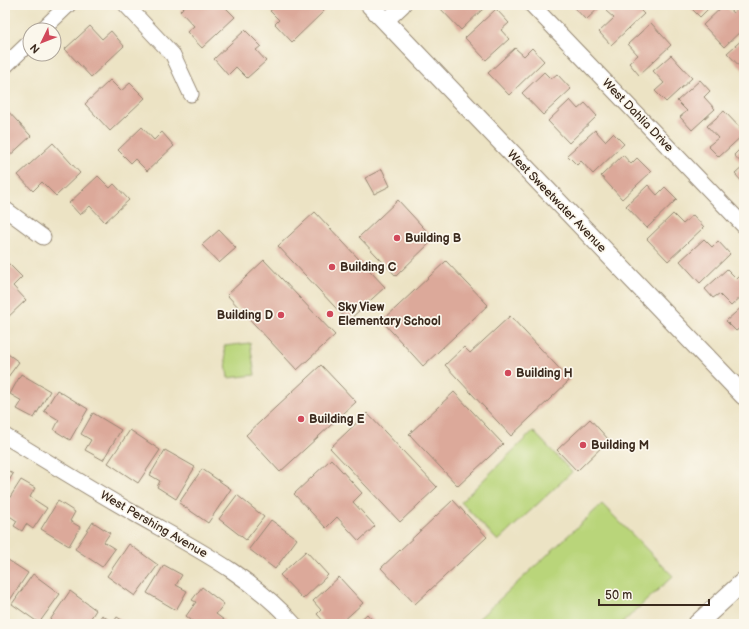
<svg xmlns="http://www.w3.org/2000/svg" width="749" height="629" font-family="'Balsamiq Sans',sans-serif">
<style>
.green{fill:#b9d57a;stroke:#7a804c}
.building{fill:#dca99a}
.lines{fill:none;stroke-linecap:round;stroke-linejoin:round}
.minor-casing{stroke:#948671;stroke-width:17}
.tertiary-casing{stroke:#948671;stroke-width:20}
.minor{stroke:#fff;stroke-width:15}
.tertiary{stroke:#fff;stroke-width:18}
.poi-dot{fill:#d1495b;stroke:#fbf7ec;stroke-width:1.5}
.labels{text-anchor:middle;stroke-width:3.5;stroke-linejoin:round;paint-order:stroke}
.street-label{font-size:12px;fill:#3b2a1e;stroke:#fbf7ec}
.poi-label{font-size:12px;font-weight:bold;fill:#3b2a1e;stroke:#fbf7ec;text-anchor:start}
</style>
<rect width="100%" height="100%" fill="#fbf7ec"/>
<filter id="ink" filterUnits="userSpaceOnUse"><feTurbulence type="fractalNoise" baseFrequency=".025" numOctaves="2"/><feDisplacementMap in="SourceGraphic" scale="8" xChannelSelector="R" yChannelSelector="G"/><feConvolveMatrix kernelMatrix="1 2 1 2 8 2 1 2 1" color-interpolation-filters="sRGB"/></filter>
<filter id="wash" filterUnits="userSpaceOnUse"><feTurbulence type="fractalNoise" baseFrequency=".012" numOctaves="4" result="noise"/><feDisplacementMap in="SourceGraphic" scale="16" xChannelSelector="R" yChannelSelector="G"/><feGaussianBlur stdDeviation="0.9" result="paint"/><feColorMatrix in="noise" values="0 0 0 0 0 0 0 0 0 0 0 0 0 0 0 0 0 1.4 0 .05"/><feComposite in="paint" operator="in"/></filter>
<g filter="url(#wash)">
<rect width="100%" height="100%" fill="#ece3c4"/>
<g class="green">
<polygon points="250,343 255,375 228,378 224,346"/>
<polygon points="533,431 572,472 498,541 461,502"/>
<polygon points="602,504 673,576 621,624 473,624"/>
</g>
<g id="blocks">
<g class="building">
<polygon points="186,5 223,5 235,17 202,48 187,32 194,26 180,11"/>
<polygon points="277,5 318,5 324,11 292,42 275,24 279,20 270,11"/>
<polygon points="441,5 487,5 461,30 439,7"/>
<polygon points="577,5 602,5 586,20 574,7"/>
<polygon points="612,5 635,5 644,14 611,45 599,32 614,18 606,11"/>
<polygon points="688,5 712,5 700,17"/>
<polygon points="724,5 733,13 742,5 744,6 744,28 724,47 703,25"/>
<polygon points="496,9 509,23 501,30 509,39 486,60 465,38"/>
<polygon points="651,23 671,45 639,75 629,63 638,55 628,44"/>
<polygon points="90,26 102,39 111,31 124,46 91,77 65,49"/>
<polygon points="245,30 261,46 256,50 266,61 247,78 236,67 228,75 214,59"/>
<polygon points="744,38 744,71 727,53"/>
<polygon points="515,48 524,56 532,48 544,61 509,95 488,73"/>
<polygon points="671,55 692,78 666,102 655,91 664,83 653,71"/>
<polygon points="544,72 551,79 557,74 571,89 543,115 522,93"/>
<polygon points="110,80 121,91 130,83 145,98 110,131 85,104"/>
<polygon points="700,80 710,91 704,97 715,109 692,130 680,117 687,111 677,101"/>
<polygon points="570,100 578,109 585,103 597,116 569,143 548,121"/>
<polygon points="5,108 31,136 5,160"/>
<polygon points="724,111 744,132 744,134 719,157 708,146 718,138 707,126"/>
<polygon points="142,127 154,140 162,132 174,146 147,171 135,159 131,163 118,150"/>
<polygon points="595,130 605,141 613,133 624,144 593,174 581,161 577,165 567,155"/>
<polygon points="53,143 80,173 56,196 42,182 33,191 18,175"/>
<polygon points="744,145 744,184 735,174 744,166 734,155"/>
<polygon points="623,155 631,164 637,158 651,172 622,199 601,176"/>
<polygon points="382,169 390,186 374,194 365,178"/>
<polygon points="98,176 110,188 114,184 129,200 105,222 90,206 80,215 69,203"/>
<polygon points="648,185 657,195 665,187 677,199 647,228 626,206"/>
<polygon points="398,200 434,239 396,276 359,237"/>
<polygon points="315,212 385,287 348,321 278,246"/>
<polygon points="673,214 683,224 693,215 704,227 668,261 647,239"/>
<polygon points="219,230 236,248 219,263 202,245"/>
<polygon points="704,239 712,247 718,241 730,254 700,283 680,261"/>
<polygon points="264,260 335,335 297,370 227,295"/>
<polygon points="446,261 488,305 423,366 382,321"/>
<polygon points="7,262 22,277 13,286 26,300 5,320 5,264"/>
<polygon points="727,269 737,279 744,272 744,294 731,306 719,294 713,298 705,289"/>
<polygon points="744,305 744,332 740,328 736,331 726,321"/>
<polygon points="510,316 570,380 511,436 445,365 464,347 470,353"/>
<polygon points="5,352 19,362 5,381"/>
<polygon points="321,365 356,402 280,472 246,435"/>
<polygon points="21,374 50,391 34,418 17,409 22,401 10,394"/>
<polygon points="57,390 88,409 70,440 54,430 59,420 44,411"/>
<polygon points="454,392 503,444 458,486 409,434"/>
<polygon points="93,413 121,430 103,460 85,450 91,440 81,434"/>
<polygon points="367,413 437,487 400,522 330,448"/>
<polygon points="590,419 609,440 577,471 557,450"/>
<polygon points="130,430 160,450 138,483 108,463"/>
<polygon points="165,450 195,467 176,499 157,487 160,481 150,475"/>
<polygon points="331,459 362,493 353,502 375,526 359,541 337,517 326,528 294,494"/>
<polygon points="5,469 13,474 5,488"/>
<polygon points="202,469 231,489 208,523 179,503"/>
<polygon points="21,480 35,488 30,497 47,508 33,529 26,524 22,531 14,526 17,521 5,513 5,505"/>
<polygon points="237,495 264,517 246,540 219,519"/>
<polygon points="453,500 487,537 415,604 381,568"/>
<polygon points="58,501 75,512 70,521 80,527 69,546 41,529"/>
<polygon points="271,520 297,539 275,569 249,549"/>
<polygon points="93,522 110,533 104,542 115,549 102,567 75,549"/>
<polygon points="129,544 158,565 135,596 107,576"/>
<polygon points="306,551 328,575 303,599 280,575"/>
<polygon points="5,558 28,573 8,603 5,600"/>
<polygon points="164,565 182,575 176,585 187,591 176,610 147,593"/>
<polygon points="33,574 60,594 39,623 12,604"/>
<polygon points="339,577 363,603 340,624 326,624 317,614 321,610 313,601"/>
<polygon points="202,587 224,604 216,614 224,620 221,624 196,624 186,616 196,602 192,600"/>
<polygon points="70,591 96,610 87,624 48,624 48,623"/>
<polygon points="367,614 376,624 356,624"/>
<polygon points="102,615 113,623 117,617 128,624 96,624"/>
</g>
</g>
</g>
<g filter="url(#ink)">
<use href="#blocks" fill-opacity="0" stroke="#948671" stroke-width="1"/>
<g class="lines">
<g class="minor-casing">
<g id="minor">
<polyline points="126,5 173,55 191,94"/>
<polyline points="532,5 744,226"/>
<polyline points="385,22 403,5"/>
<polyline points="42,30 68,5"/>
<polyline points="5,66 30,42"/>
<polyline points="5,209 43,237"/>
<path d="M5 436C48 462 91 489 135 514 191 546 251 575 294 624"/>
</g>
</g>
<g class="tertiary-casing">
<g id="tertiary">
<polyline points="370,5 744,396"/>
<polyline points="697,624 744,581"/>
</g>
</g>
<use href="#minor" class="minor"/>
<use href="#tertiary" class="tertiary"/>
</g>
</g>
<g class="poi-dot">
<circle cx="397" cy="238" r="4"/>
<circle cx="332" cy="267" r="4"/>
<circle cx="330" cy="314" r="4"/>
<circle cx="281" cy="315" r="4"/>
<circle cx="508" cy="373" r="4"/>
<circle cx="301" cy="419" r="4"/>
<circle cx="583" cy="445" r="4"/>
</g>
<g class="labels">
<g class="street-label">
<text transform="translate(638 115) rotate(46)" y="4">West Dahlia Drive</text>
<text transform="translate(557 201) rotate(46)" y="4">West Sweetwater Avenue</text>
<text transform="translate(154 524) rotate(30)" y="4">West Pershing Avenue</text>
</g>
<g class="poi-label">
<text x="405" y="242">Building B</text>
<text x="340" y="271">Building C</text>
<text x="338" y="311">Sky View<tspan x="338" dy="14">Elementary School</tspan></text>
<text x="273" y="319" text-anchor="end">Building D</text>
<text x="516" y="377">Building H</text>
<text x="309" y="423">Building E</text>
<text x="591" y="449">Building M</text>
</g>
</g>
<rect width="749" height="629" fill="none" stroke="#fbf7ec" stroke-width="20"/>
<g transform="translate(42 42) rotate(227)"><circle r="19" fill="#fbf7ec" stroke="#aea59a"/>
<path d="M0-3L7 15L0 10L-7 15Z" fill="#d1495b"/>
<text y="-6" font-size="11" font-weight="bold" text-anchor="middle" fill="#3b2a1e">N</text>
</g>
<path d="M599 599v6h110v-6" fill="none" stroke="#3b2a1e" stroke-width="2"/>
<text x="605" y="599" font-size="12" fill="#3b2a1e" stroke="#fbf7ec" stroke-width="3" paint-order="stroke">50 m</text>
</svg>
